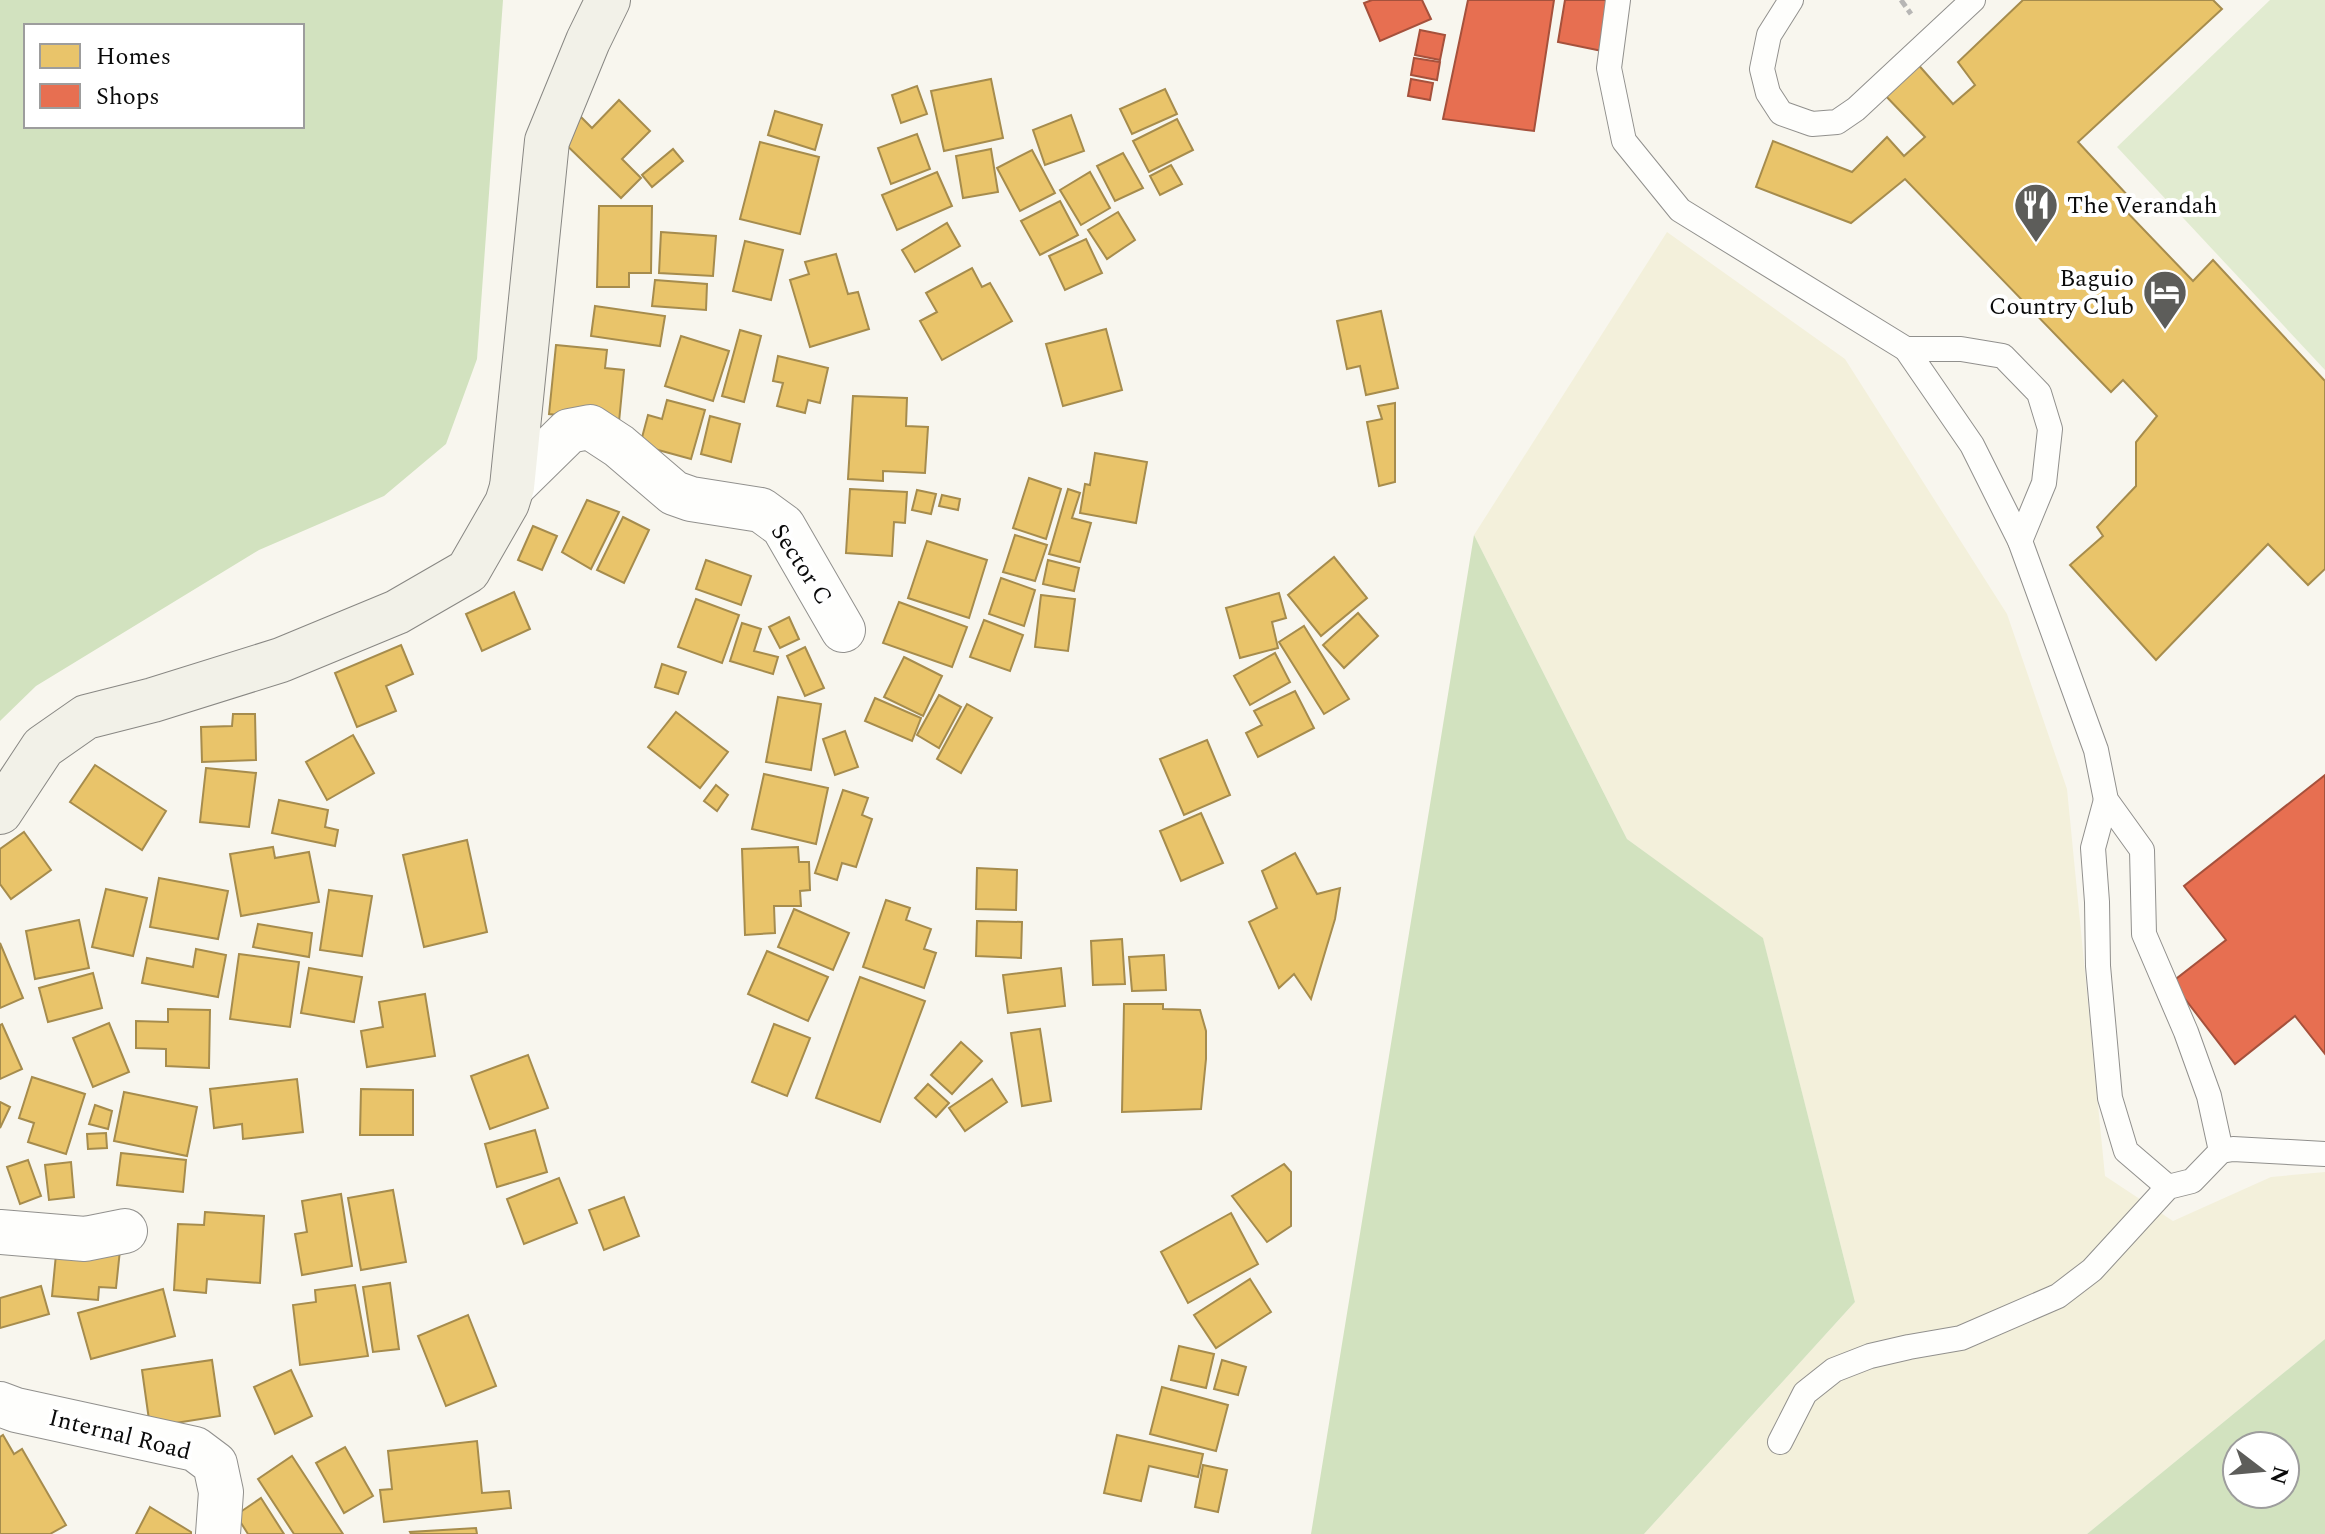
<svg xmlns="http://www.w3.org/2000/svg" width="2325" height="1534" font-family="Spectral,serif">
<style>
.farmland{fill:#f3f0db}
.green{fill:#e1ebd0}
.forest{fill:#d2e2bf;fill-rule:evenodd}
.homes{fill:#e9c46a;stroke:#a68c4d;stroke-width:2}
.shops{fill:#e76f51;stroke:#a5513c;stroke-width:2}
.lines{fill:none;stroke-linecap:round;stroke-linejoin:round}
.service-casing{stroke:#91908d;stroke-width:26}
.minor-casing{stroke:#91908d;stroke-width:46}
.secondary-casing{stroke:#888783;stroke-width:46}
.path{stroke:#b7b6b5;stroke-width:5;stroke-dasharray:8 4;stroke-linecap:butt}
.service{stroke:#fefefc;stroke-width:24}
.minor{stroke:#fefefc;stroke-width:44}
.secondary{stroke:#f2f1e8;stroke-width:44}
.labels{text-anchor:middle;stroke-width:8;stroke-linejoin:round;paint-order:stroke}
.poi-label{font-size:24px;fill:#0a0a0a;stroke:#fff;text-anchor:start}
.street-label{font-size:24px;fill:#0a0a0a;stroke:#fff}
</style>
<rect width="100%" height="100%" fill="#f8f6ee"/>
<polygon class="farmland" points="1667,232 1845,359 2007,614 2067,789 2105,1176 2173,1221 2271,1177 2325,1172 2325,1339 2087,1534 1644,1534 1855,1302 1763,939 1627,839 1474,535"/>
<polygon class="green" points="2270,0 2325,0 2325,370 2117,147"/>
<g class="forest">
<path d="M0 0H503L477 359 446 444 384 496 259 550 36 686 0 721ZM26 26H302V126H26Z"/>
<polygon points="1474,535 1627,839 1763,938 1855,1302 1644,1534 1311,1534"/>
<path d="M2325 1339V1534H2087ZM2285 1446V1494H2237V1446Z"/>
</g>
<g class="homes">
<polygon points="2023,0 2213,0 2222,9 2078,142 2131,199 2123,208 2193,281 2213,260 2325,381 2325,569 2308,585 2268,544 2156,660 2070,565 2103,536 2097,527 2136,486 2136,442 2157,416 2123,380 2111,392 1905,179 1851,223 1756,187 1773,141 1852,172 1887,137 1904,156 1925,137 1882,92 1915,61 1953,104 1975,85 1958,62"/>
<polygon points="991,79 1003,138 944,151 931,91"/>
<polygon points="917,86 927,114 901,123 892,95"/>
<polygon points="1165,89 1177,114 1132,134 1120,109"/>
<polygon points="619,100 650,131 622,159 641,178 621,198 554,133 575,111 592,128"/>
<polygon points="775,111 822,125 815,150 768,135"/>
<polygon points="1071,115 1084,151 1045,165 1033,130"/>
<polygon points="1177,119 1193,150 1149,172 1133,141"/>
<polygon points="917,134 930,169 891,184 878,148"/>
<polygon points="760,142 819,157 800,234 740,219"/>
<polygon points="673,149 683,161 652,187 642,175"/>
<polygon points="991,149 998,192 963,198 956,156"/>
<polygon points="1032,150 1055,193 1020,211 997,168"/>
<polygon points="1123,153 1143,188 1115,201 1097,166"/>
<polygon points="1171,165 1182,184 1160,195 1150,176"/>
<polygon points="937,172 952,206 897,230 882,195"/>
<polygon points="1090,172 1110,208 1081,225 1060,190"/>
<polygon points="1060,201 1078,235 1040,255 1021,221"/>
<polygon points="599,206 652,206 651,273 629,273 629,287 597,287"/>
<polygon points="1118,212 1135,240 1107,259 1088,230"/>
<polygon points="947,223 960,246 915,272 902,250"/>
<polygon points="661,232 716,236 713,276 659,273"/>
<polygon points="1086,239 1102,273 1065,290 1049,256"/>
<polygon points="745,241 783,250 771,300 733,291"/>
<polygon points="836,254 848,294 858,292 869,329 810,347 790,280 809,274 805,262"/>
<polygon points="972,268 982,287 990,283 1012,321 942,360 920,321 937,312 926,293"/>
<polygon points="655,280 707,284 706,310 652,306"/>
<polygon points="595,306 665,316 660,346 591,336"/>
<polygon points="1381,311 1398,388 1366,395 1360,366 1347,369 1337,321"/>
<polygon points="1106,329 1122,390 1063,406 1046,344"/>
<polygon points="740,330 761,336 744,402 722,396"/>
<polygon points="681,336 729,351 713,401 665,386"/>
<polygon points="556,345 607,350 605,368 624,370 619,422 549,414"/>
<polygon points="778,356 828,368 820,403 808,400 805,413 777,406 783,383 773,381"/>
<polygon points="853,396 907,398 906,426 928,427 925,473 883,471 883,481 848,479"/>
<polygon points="667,400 705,410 691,459 640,445 648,415 662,419"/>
<polygon points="1395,403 1395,482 1379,486 1367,422 1382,419 1378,406"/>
<polygon points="710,416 740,424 731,462 701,454"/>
<polygon points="1095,453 1147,462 1136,523 1080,513 1085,484 1090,485"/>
<polygon points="1029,478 1061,489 1046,539 1013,528"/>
<polygon points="850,489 907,492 905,523 894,522 892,556 846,553"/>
<polygon points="1068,489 1080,493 1072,518 1091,523 1080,562 1049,554"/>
<polygon points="917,490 936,494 931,514 912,510"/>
<polygon points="942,495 960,499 958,510 939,506"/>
<polygon points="587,500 619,512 591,569 562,552"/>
<polygon points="623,517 649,530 624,583 597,570"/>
<polygon points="533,526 557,536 542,570 518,560"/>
<polygon points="1015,535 1047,545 1035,581 1003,572"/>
<polygon points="927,541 987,560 969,618 908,598"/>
<polygon points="1334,557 1367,598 1321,636 1288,595"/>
<polygon points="706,560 751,576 741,605 696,589"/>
<polygon points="1048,560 1079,568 1074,591 1043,584"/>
<polygon points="1001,578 1035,590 1024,626 989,614"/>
<polygon points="514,592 530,629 482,651 466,614"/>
<polygon points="1279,593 1286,618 1272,622 1278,648 1240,658 1226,608"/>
<polygon points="1041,595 1075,599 1068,651 1035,647"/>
<polygon points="696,599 739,615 722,663 678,647"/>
<polygon points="899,602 967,627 952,667 883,643"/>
<polygon points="1358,613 1378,636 1344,668 1323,645"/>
<polygon points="789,617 799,639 780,648 769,627"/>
<polygon points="984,620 1023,635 1010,671 970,657"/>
<polygon points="742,623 761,629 754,651 778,657 773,674 730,661"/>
<polygon points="1304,626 1349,699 1324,714 1279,642"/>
<polygon points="401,645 413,674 386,686 396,711 357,727 335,673"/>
<polygon points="805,647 824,688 805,696 787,656"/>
<polygon points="1275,653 1290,682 1250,705 1234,676"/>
<polygon points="904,657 942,676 923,716 884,697"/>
<polygon points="662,664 686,672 678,694 655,687"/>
<polygon points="1295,691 1314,728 1258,757 1246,733 1262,725 1254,711"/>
<polygon points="939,695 961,707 939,748 917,735"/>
<polygon points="778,697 821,704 811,770 766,762"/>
<polygon points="875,698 921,718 912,741 865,721"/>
<polygon points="967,704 992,718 961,773 937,759"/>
<polygon points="676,712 728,752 700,788 648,747"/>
<polygon points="233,714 255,714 256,760 202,762 201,727 232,726"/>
<polygon points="845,731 858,767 835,775 823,739"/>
<polygon points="353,735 374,773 327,800 306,762"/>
<polygon points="1207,740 1230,795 1184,815 1160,759"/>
<polygon points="95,765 166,811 142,850 70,802"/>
<polygon points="206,768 256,773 249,827 200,822"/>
<polygon points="764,774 828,788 816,844 752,829"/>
<polygon points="716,785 728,795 717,811 704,801"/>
<polygon points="843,790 868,798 862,815 872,819 856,867 842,863 837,880 815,873"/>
<polygon points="279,800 328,810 325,827 338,830 335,846 272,833"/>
<polygon points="1201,813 1223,863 1181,881 1160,831"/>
<polygon points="24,832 51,870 11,899 0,884 0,849"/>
<polygon points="467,840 487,932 424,947 403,855"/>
<polygon points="273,847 275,858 309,852 319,902 241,916 230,854"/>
<polygon points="798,847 799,862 809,862 810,890 800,891 801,906 774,906 775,933 745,935 742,849"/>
<polygon points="1295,853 1317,894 1340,888 1335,919 1311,999 1294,974 1279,988 1249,922 1277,908 1262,871"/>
<polygon points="977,868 1017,870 1016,910 976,909"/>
<polygon points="159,878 228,891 218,939 150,927"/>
<polygon points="106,889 147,898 133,956 92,947"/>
<polygon points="329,890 372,896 362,956 320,950"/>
<polygon points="886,900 910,908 906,920 931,929 924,949 936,953 924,988 863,967"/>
<polygon points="794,909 849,933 833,970 778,947"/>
<polygon points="79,920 89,968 35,979 26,931"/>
<polygon points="977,921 1022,922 1021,958 976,956"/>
<polygon points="258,924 312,933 309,957 253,947"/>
<polygon points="1122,939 1125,984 1093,985 1091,941"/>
<polygon points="0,943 23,998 0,1008"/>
<polygon points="196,949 226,955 218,997 142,983 147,958 193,967"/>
<polygon points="767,951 828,977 808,1021 748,994"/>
<polygon points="239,954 299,962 290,1027 230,1019"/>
<polygon points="1164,955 1166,990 1132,991 1129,957"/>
<polygon points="309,968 362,977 354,1022 301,1013"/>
<polygon points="1061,968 1065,1006 1008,1013 1003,975"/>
<polygon points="93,973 102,1008 48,1022 39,988"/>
<polygon points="860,977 925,1001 880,1122 816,1098"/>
<polygon points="425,994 435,1056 367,1067 361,1031 383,1027 379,1002"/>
<polygon points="1124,1004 1163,1004 1163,1009 1200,1010 1206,1031 1206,1059 1201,1109 1122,1112"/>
<polygon points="168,1009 210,1010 209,1068 166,1066 166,1049 136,1048 136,1021 168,1022"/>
<polygon points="109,1023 129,1072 93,1087 73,1038"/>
<polygon points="2,1024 22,1069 0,1079 0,1025"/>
<polygon points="774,1024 810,1038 787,1096 752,1082"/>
<polygon points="1040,1029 1051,1101 1022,1106 1011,1033"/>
<polygon points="961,1042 982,1061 952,1094 931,1075"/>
<polygon points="528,1055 548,1108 490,1129 471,1076"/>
<polygon points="32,1077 85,1094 66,1154 28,1142 34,1123 19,1118"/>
<polygon points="297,1079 303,1132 243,1139 242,1124 214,1128 210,1089"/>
<polygon points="992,1079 1007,1102 965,1131 949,1108"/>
<polygon points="928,1084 949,1103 936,1117 915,1098"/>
<polygon points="361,1089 413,1090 413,1135 360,1135"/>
<polygon points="124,1092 197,1107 187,1156 114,1141"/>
<polygon points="0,1102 10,1107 0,1128"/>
<polygon points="95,1105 112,1111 108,1129 89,1124"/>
<polygon points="535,1130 547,1172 497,1187 485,1144"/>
<polygon points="106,1133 107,1148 88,1149 87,1134"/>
<polygon points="121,1153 186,1160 183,1192 117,1185"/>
<polygon points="28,1160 41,1196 20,1204 7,1167"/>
<polygon points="71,1162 74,1197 49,1200 45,1165"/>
<polygon points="1284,1164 1291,1172 1291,1226 1267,1242 1232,1196"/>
<polygon points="559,1178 577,1223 524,1244 507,1199"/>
<polygon points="393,1190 406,1262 361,1270 348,1198"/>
<polygon points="341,1194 352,1266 302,1275 295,1234 307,1232 302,1201"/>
<polygon points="624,1197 639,1236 604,1250 589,1210"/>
<polygon points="205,1212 264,1216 260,1283 207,1279 206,1293 174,1290 178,1224 204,1225"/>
<polygon points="1231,1213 1258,1264 1188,1303 1161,1252"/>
<polygon points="57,1244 120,1250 116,1288 99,1287 98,1300 52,1296"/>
<polygon points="1250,1279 1271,1312 1216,1348 1194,1315"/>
<polygon points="390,1283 399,1349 373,1352 363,1287"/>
<polygon points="355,1285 368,1356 300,1365 293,1305 316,1302 315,1290"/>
<polygon points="41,1286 49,1314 0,1328 0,1298"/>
<polygon points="163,1289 175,1336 91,1359 78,1313"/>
<polygon points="468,1315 496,1386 446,1406 418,1336"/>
<polygon points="1179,1346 1214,1354 1206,1388 1171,1380"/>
<polygon points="212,1360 220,1416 150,1427 142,1370"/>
<polygon points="1222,1360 1246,1367 1238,1395 1214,1389"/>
<polygon points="291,1370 312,1416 275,1434 254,1387"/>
<polygon points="1162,1387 1228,1405 1216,1451 1150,1434"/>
<polygon points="3,1435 14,1454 22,1449 66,1525 50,1534 0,1534 0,1437"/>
<polygon points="1117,1435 1203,1454 1198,1477 1149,1466 1141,1501 1104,1493"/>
<polygon points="477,1441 482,1493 509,1491 511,1508 384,1522 380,1490 392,1489 388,1451"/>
<polygon points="345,1447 373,1496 344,1513 316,1463"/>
<polygon points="292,1456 343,1534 294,1534 258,1479"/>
<polygon points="1203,1465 1227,1470 1218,1512 1195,1507"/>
<polygon points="261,1498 284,1534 248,1534 236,1515"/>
<polygon points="150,1507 191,1532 191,1534 136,1534"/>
<polygon points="476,1528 477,1534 411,1534 410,1532"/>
</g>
<g class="shops">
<polygon points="1372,0 1422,0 1431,19 1380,41 1364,3"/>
<polygon points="1468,0 1554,0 1534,131 1443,119"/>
<polygon points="1565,0 1609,0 1607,52 1558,42"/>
<polygon points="1420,30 1445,35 1440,60 1415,55"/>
<polygon points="1414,58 1440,62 1437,80 1411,75"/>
<polygon points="1411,79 1433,83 1430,100 1408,96"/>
<polygon points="2325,775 2325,1054 2295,1016 2235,1064 2172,982 2226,940 2184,886"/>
</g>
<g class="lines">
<g class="service-casing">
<g id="service">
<polyline points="1618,0 1609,68 1624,141 1680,210 1906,349 1972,445 2020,541 2096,750 2106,800 2142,850 2144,934 2186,1032 2209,1096 2221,1151 2192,1181 2168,1187 2092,1270 2058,1296 1961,1338 1909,1347 1870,1356 1834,1370 1805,1393 1780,1442"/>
<polyline points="1791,0 1769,35 1762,69 1768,93 1781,113 1812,124 1837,122 1856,109 1973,0"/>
<polyline points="1906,349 1961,349 2003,356 2039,393 2050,429 2044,483 2020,541"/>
<polyline points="2106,800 2093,848 2097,902 2098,966 2110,1098 2126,1151 2168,1187"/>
<polyline points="2221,1151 2233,1149 2325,1154"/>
</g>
</g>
<g class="minor-casing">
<g id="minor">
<polyline points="512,487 569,431 590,427 619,446 674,493 691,499 761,510 783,526 843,630"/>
<polyline points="0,1232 85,1239 125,1231"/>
<polyline points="0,1404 16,1410 195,1449 215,1464 221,1492 218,1534"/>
</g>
</g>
<g class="secondary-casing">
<polyline id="secondary" points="0,812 43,747 86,717 153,700 281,660 397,612 468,571 507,503 512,487 547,141 588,41 608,0"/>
</g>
<polyline class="path" points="1901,0 1911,14"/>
<use href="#service" class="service"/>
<use href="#minor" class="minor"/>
<use href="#secondary" class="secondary"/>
</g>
<defs>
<g id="restaurant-pin" transform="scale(2.3)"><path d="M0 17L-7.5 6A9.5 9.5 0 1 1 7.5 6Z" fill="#5d5d5a" stroke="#fff"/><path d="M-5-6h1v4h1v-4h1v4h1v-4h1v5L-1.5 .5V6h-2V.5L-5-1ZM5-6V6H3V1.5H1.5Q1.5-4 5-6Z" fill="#fff"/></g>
<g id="hotel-pin" transform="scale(2.3)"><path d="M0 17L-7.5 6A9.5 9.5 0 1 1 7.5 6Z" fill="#5d5d5a" stroke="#fff"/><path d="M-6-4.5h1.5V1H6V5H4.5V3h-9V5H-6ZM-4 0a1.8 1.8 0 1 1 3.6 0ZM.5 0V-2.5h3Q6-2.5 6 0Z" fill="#fff"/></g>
</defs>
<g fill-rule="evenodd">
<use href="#restaurant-pin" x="2036" y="205"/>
<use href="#hotel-pin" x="2165" y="292"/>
</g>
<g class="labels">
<g class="poi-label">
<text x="2067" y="213">The Verandah</text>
<text x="2134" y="286" text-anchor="end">Baguio<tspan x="2134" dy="28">Country Club</tspan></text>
</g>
<g class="street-label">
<text transform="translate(802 564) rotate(57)" y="8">Sector C</text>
<text transform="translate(120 1434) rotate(14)" y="8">Internal Road</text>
</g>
</g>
<rect x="24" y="24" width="280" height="104" fill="#ffffff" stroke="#9d9d9d" stroke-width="2"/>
<rect x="40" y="44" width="40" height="24" fill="#e9c46a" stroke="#9d9d9d" stroke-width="2"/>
<text x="96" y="64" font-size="24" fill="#0a0a0a">Homes</text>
<rect x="40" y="84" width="40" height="24" fill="#e76f51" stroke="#9d9d9d" stroke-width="2"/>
<text x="96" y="104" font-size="24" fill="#0a0a0a">Shops</text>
<g transform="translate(2261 1470) rotate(106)"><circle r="38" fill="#ffffff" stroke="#9d9d9d" stroke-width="2"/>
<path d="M0-6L14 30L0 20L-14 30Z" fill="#5d5d5a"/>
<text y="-12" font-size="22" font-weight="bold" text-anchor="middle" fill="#0a0a0a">N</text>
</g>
</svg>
